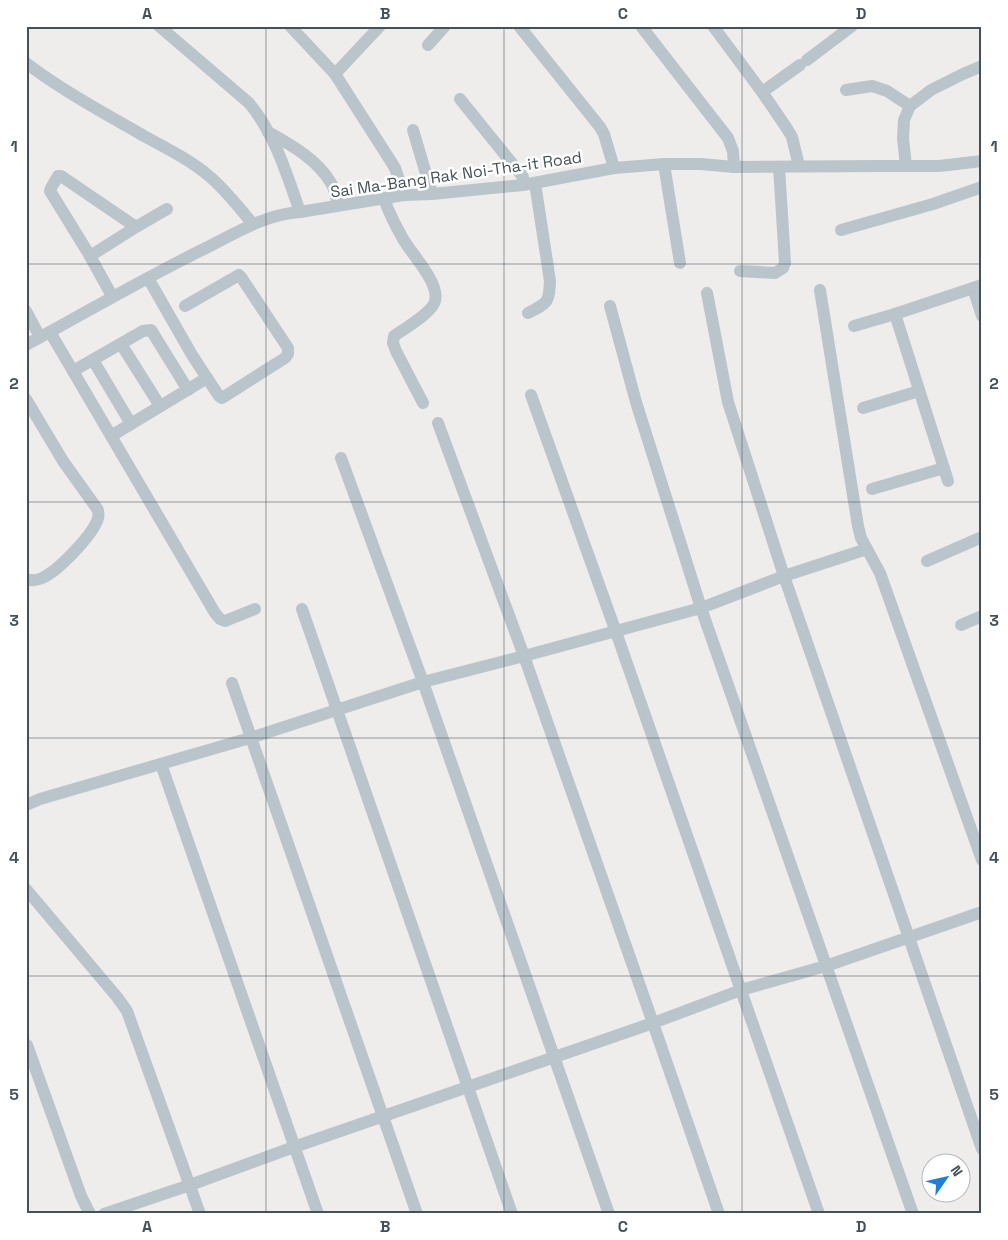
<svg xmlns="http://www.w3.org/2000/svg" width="1008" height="1240" font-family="'Space Grotesk',sans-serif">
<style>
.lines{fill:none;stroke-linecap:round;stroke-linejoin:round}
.minor{stroke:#bac5cb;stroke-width:12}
.grid{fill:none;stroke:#455158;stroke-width:1;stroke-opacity:0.55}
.labels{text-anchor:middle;stroke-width:5;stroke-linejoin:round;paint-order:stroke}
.street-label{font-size:16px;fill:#455158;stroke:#fff}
.neatline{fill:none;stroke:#455158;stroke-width:2}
.grid-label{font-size:16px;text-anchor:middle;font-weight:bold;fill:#455158}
</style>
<rect width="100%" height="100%" fill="#efecec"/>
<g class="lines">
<g class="minor">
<path d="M159 26 249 103C275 134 287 175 300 212"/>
<polyline points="290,26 335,74 390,160 395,168 404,195"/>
<polyline points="519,26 600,127 604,134 614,168"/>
<polyline points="641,26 728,138 733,151 734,167"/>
<polyline points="713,26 762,92 786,127 792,137 799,166"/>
<polyline points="428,45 445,26"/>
<polyline points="807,60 852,26"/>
<path d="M26 63C63 91 104 113 144 136 166 148 190 160 209 176 226 190 239 208 253 224"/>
<polyline points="335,74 380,26"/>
<polyline points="846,90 872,86 887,91 910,106"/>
<polyline points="762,92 800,65"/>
<polyline points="460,99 519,172 523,177 523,185"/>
<polyline points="413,130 432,194"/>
<path d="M268 132C291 145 317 159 331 183 335 189 336 198 338 205"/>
<polyline points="664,164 680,263"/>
<polyline points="906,166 903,138 904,120 910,106 931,90 963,74 982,66"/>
<path d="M384 199C389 212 395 225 402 237 410 253 440 282 435 301 433 312 404 329 394 336L393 343 396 351 423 403"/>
<polyline points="841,230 933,204 982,187"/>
<polyline points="90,256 136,227 167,209"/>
<polyline points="740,271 775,273 783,268 785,263 779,167"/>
<polyline points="973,288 982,316"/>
<polyline points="820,290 858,526 861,538 880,573 982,860"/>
<polyline points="707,293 728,402 784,576 982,1149"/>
<polyline points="112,296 90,256 50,191 51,188 58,176 61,176 136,227"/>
<polyline points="185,306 239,275 241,277 288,348 288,354 285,358 222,398 219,396 207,378"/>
<polyline points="610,306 636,402 701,608 913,1214"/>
<polyline points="26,311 40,337"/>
<path d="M528 313C548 303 549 303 550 281L535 183"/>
<polyline points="895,314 948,481"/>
<polyline points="854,326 895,314 982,285"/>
<polyline points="50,332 215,613 220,619 225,621 255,609"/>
<polyline points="121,344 160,406"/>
<path d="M26 345C87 312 146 277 208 247 237 232 267 214 300 212L404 195 432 194 523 185 614 168 664 164H701L734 167 880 166H939L982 161"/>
<polyline points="93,360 131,424"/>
<polyline points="73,371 143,331 151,330 188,390"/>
<polyline points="531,395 616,632 819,1214"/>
<path d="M26 399 63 461 98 510C98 513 99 515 98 518 94 534 57 572 42 578 36 581 32 581 26 579"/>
<polyline points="863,408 919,391"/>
<polyline points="438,423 524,656 653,1023 719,1214"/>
<polyline points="111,436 207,378 192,355 148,278"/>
<polyline points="341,458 423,682 609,1214"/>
<polyline points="872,489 944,468"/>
<polyline points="927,561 982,537"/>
<polyline points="302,609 512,1214"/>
<polyline points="961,625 982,616"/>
<polyline points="232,683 417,1214"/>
<polyline points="161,764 318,1214"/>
<polyline points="26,805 40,799 250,738 423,682 524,656 701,608 784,576 867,549"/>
<polyline points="26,889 117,997 127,1011 200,1214"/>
<polyline points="27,1045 81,1196 90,1214"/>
<polyline points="104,1214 190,1185 294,1147 653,1023 741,990 826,966 982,912"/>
</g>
</g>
<path class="grid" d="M266 26V1214M504 26V1214M742 26V1214M26 264H982M26 502H982M26 738H982M26 976H982"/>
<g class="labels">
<g class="street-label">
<text transform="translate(456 174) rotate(-8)" y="6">Sai Ma-Bang Rak Noi-Tha-it Road</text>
</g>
</g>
<rect width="1008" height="1240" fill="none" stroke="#ffffff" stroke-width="55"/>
<g transform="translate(946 1178) rotate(56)"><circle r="24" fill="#ffffff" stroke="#b5b9bc"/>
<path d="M0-4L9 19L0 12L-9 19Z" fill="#1f7ed5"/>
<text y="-8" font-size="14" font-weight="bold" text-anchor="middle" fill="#455158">N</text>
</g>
<rect x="28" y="28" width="952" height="1184" class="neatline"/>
<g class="grid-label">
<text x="147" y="19">A</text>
<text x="385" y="19">B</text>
<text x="623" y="19">C</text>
<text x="861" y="19">D</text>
<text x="14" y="152">1</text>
<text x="994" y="152">1</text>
<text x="14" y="389">2</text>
<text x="994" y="389">2</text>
<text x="14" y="626">3</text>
<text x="994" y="626">3</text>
<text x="14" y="863">4</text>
<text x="994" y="863">4</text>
<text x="14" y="1100">5</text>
<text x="994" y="1100">5</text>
<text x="147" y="1232">A</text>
<text x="385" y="1232">B</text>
<text x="623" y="1232">C</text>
<text x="861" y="1232">D</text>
</g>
</svg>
